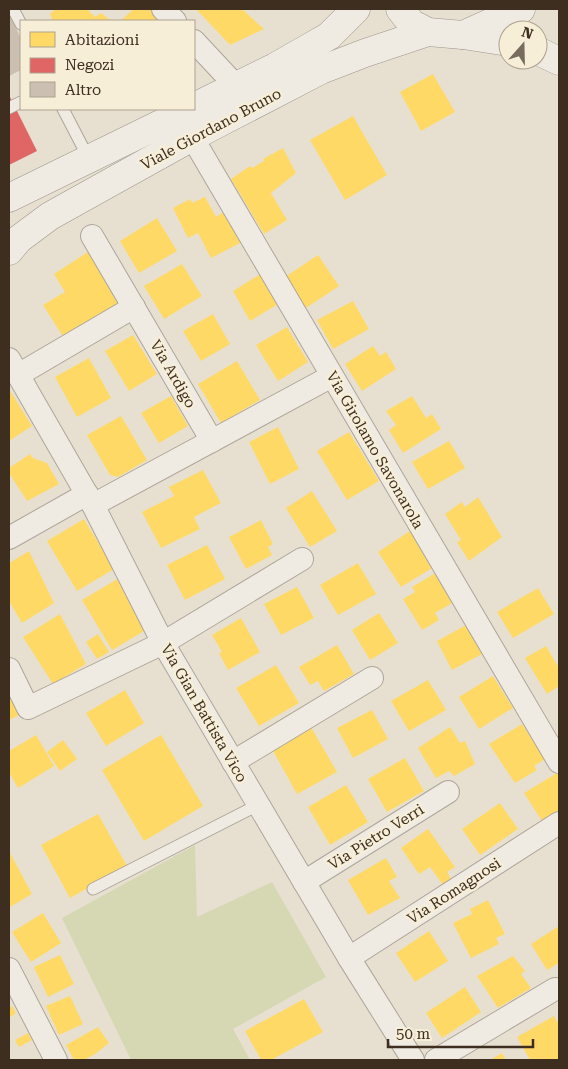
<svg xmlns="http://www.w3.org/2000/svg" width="568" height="1069" font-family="'Roboto Serif',serif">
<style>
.green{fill:#d6d7b3}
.homes{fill:#ffd966}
.shops{fill:#e06666}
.building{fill:#cbbfb2}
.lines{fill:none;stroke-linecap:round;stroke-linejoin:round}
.lane-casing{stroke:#ada599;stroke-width:13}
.street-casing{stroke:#ada599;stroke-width:24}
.secondary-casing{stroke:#9c958a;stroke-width:29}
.lane{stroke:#efebe3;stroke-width:11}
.street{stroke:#efebe3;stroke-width:22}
.secondary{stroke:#efebe3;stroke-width:28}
.labels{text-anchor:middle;stroke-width:5;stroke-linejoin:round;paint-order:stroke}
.street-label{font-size:15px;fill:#3d2e20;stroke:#f7eed8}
</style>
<rect width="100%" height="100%" fill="#e7e0d1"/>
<polygon class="green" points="195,845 197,917 272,882 326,977 233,1029 250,1060 131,1060 62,918"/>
<g class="homes">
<polygon points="55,9 87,9 95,17 101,13 111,21 53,21 50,14"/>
<polygon points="134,9 151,9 161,16 155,21 120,21"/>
<polygon points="196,9 242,9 264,29 230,45"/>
<polygon points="433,74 455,112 421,131 400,92"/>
<polygon points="353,116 387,175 345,200 310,140"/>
<polygon points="283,148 296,173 271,193 287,220 264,234 231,179 250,166 252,168 264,161 263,159"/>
<polygon points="205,197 216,217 224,212 240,243 211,258 198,233 188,238 173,208 190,199 192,203"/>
<polygon points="157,218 177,251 139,273 120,241"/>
<polygon points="88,252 118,304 64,338 43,305 65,292 54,274"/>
<polygon points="318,255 339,286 306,308 285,277"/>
<polygon points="182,264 202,296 164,319 144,286"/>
<polygon points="262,273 280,303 250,321 233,291"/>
<polygon points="353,301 369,329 333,349 317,320"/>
<polygon points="213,314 230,344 201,361 183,331"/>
<polygon points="287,327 308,362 278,381 256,345"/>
<polygon points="133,335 157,374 129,391 105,351"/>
<polygon points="373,346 380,356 386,352 396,369 362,391 345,364"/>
<polygon points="89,358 111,398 77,417 55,377"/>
<polygon points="237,361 260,400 221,423 198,384"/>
<polygon points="9,389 32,426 9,441"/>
<polygon points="171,396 188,426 159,443 141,413"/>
<polygon points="412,396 426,418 432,414 441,429 403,453 389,430 396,425 386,411"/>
<polygon points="121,416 147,460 118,477 110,475 87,435"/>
<polygon points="278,427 299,469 270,484 249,442"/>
<polygon points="349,432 379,481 347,500 317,451"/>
<polygon points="449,441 465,468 428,489 412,462"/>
<polygon points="30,454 33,458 47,463 59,484 27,501 9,473 9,468"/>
<polygon points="203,470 221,503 194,517 200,529 161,548 142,512 174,496 169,487"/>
<polygon points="312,491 337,531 310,547 286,508"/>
<polygon points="478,497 502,537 469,561 457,542 461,540 445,514 462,502 465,507"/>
<polygon points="84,519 114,569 77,591 47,541"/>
<polygon points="261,520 273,544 268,547 272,555 246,569 229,537"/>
<polygon points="410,531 434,567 401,587 378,552"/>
<polygon points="207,545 225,579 185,600 167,565"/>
<polygon points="29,551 54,603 22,623 9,601 9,563"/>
<polygon points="358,563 376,594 338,615 320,585"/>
<polygon points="437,572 454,602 435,613 439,620 422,630 403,599 415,592 412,587"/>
<polygon points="119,578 149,628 112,650 82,600"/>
<polygon points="297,587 314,618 281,635 264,604"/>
<polygon points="538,588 554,614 513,638 497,612"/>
<polygon points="379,613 398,643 370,660 352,630"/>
<polygon points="60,614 86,664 53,684 23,637"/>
<polygon points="241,618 260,652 228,670 219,653 222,652 212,635"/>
<polygon points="468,624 484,653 452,670 437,641"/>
<polygon points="98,634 109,652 97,659 86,642"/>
<polygon points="337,645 354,674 324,691 318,681 310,685 299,667"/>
<polygon points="546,646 559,668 559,686 547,694 525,658"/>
<polygon points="276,665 299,703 259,726 236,688"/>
<polygon points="493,676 513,708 479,729 459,697"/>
<polygon points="428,680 446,710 409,731 391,701"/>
<polygon points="9,690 21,714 9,720"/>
<polygon points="125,690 144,723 106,746 86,713"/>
<polygon points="372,710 388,739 353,758 337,728"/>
<polygon points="522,724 545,759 534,766 537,770 515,783 489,744"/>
<polygon points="311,727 337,772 297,794 272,749"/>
<polygon points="450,727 460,743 465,741 475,764 454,776 449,771 436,778 418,748"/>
<polygon points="36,735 54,766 18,788 9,772 9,751"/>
<polygon points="161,735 203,806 144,841 102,770"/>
<polygon points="63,740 77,759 60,771 47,752"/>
<polygon points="405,758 424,791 387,812 368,779"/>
<polygon points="557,773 559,776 559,810 542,821 524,793"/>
<polygon points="346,785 368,822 330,845 308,807"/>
<polygon points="500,803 518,829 480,855 462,829"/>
<polygon points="98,814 127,866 70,898 41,845"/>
<polygon points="428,829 455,867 447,872 451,879 443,885 430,867 419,874 401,848"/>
<polygon points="9,851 32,894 10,907 9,905"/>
<polygon points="386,858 397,877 389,881 400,898 368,915 348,880"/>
<polygon points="488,900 505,934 496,938 499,944 471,958 453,923 472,914 470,909"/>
<polygon points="43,913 61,943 31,962 12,932"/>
<polygon points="559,926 559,963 547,970 531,944"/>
<polygon points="429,931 448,961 415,982 396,953"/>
<polygon points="60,955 74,984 48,997 34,967"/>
<polygon points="513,956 525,971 521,974 531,988 498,1008 477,976"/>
<polygon points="465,987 481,1012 442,1038 426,1013"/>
<polygon points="70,996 83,1024 59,1035 46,1006"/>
<polygon points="304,999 323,1032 271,1060 261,1060 245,1031"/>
<polygon points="12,1006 16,1013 9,1018 9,1008"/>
<polygon points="554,1016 559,1025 559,1060 530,1060 517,1037"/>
<polygon points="98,1027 109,1043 95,1054 84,1060 74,1060 66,1045"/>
<polygon points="28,1033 32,1040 19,1047 15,1040"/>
<polygon points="502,1053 506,1060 490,1060"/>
</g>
<polygon class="shops" points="9,95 37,151 9,165"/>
<polygon class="building" points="9,12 21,39 21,70 9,76"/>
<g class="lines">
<g class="lane-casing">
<g id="lane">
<polyline points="13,9 21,24"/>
<polyline points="9,108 21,102"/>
<polyline points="63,109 89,159"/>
<polyline points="93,889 258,805"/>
</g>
</g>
<g class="street-casing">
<g id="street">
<polyline points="163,9 175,21"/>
<polyline points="194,41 236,86"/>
<polyline points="192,137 559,762"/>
<polyline points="92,236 212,441"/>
<polyline points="9,359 93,505 163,643 349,958 413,1060"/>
<polyline points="18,375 134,307"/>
<polyline points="93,505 332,376"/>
<polyline points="9,538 87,494"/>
<polyline points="9,669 28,708 163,643 302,559"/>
<polyline points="233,762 372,678"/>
<polyline points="304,882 448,792"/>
<polyline points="349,958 559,823"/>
<polyline points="9,969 56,1060"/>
<polyline points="436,1060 555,989"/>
</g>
</g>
<g class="secondary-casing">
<g id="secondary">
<polyline points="400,9 411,23 428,32"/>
<polyline points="463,35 508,42"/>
<polyline points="538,51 559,61"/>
<polyline points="194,107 275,67 310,47 329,36 356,9"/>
<polyline points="9,198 191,109"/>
<polyline points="9,251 19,239 50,216 192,137 321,70 365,53 428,32 463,35 521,9"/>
</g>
</g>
<use href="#lane" class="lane"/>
<use href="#street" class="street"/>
<use href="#secondary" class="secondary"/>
</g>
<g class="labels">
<g class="street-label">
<text transform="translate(211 129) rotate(-28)" y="5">Viale Giordano Bruno</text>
<text transform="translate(173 374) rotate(60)" y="5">Via Ardigo</text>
<text transform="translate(375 450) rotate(60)" y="5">Via Girolamo Savonarola</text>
<text transform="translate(204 713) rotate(60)" y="5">Via Gian Battista Vico</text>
<text transform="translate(376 837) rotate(-32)" y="5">Via Pietro Verri</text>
<text transform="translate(454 891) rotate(-33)" y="5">Via Romagnosi</text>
</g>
</g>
<rect width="568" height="1069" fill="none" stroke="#3d2e20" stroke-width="20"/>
<rect x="20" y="20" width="175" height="90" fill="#f7eed8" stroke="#ada18e"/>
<rect x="30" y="32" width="25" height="15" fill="#ffd966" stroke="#ada18e"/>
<text x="65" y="45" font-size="15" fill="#3d2e20">Abitazioni</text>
<rect x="30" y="58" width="25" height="15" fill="#e06666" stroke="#ada18e"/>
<text x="65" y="70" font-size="15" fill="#3d2e20">Negozi</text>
<rect x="30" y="82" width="25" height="15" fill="#cbbfb2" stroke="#ada18e"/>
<text x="65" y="95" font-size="15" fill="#3d2e20">Altro</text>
<g transform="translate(523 45) rotate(20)"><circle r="24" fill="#f7eed8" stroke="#ada18e"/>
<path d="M0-4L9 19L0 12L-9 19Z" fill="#786c5e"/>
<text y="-8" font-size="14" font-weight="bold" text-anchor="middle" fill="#3d2e20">N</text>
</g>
<path d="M388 1039v8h145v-8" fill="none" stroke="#3d2e20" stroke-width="2.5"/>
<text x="396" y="1039" font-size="15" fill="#3d2e20" stroke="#f7eed8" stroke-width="4" paint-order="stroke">50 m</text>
</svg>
